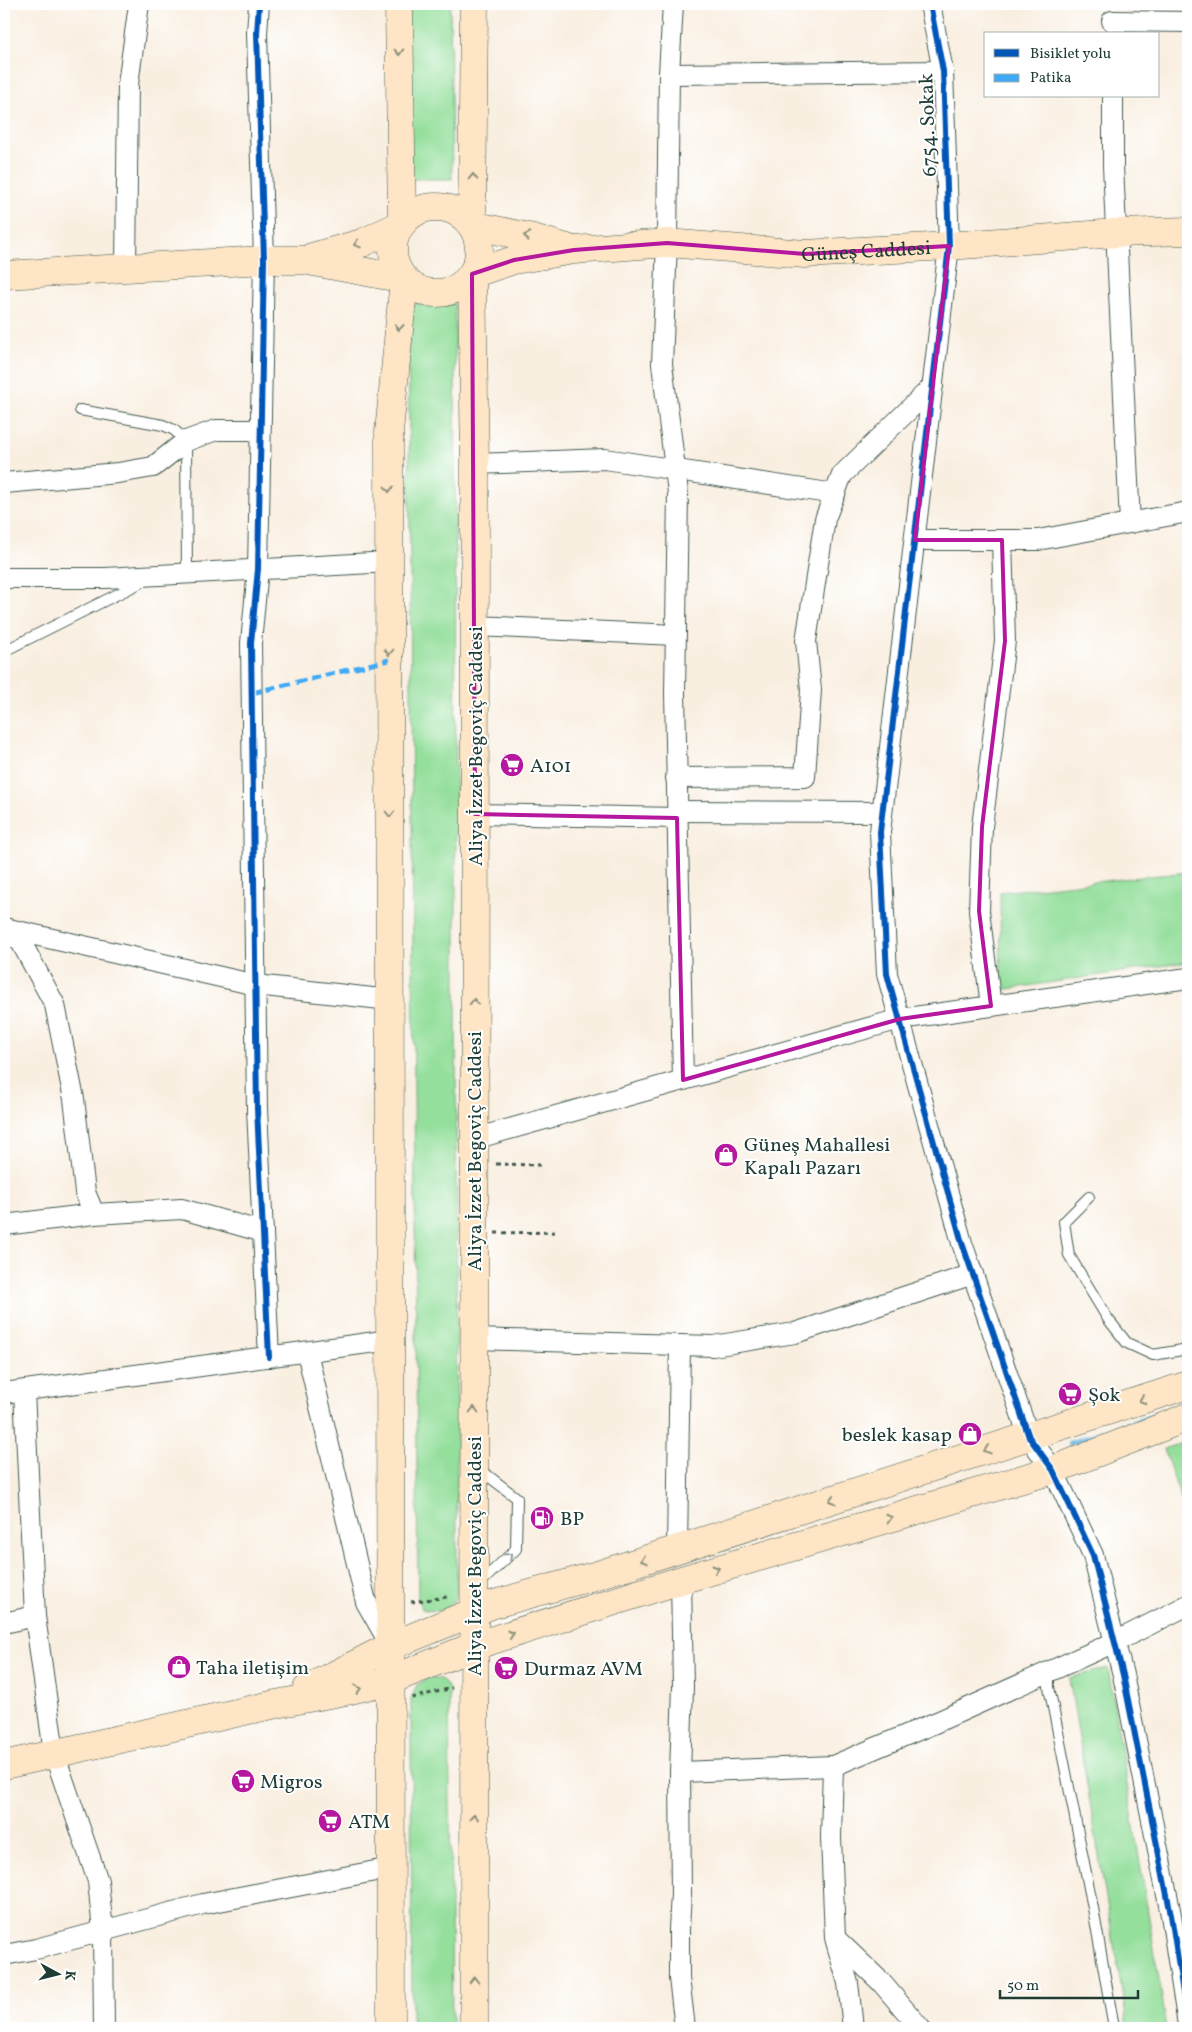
<svg xmlns="http://www.w3.org/2000/svg" width="1192" height="2032" font-family="Vollkorn,serif">
<style>
.green{fill:#94df9c;stroke:#5a8e68}
.lines{fill:none;stroke-linecap:round;stroke-linejoin:round}
.stream{stroke:#64b8e0;stroke-width:5.5}
.lane-casing{stroke:#40584e;stroke-width:12}
.street-casing{stroke:#40584e;stroke-width:22}
.secondary-casing{stroke:#40584e;stroke-width:29}
.path{stroke:#40584e;stroke-width:3;stroke-dasharray:4 4;stroke-linecap:butt}
.lane{stroke:#fff;stroke-width:10}
.street{stroke:#fff;stroke-width:20}
.secondary{stroke:#fde5c5;stroke-width:28}
.quiet{stroke:#3fa9f5;stroke-width:5;stroke-dasharray:10 5;stroke-linecap:butt}
.cycleway-casing{stroke:#fff;stroke-width:9}
.cycleway{stroke:#0057b8;stroke-width:6}
.oneway{stroke:#8e917c}
.oneway2{stroke:#8f9e9a}
.marked{fill:none;stroke:#b5179e;stroke-width:4;stroke-linejoin:round}
.labels{text-anchor:middle;stroke-width:4;stroke-linejoin:round;paint-order:stroke}
.street-label{font-size:20px;fill:#1f3d34;stroke:#fff}
.poi-label{font-size:20px;fill:#1f3d34;stroke:#fff;text-anchor:start}
</style>
<rect width="100%" height="100%" fill="#fff"/>
<filter id="ink" filterUnits="userSpaceOnUse"><feTurbulence type="fractalNoise" baseFrequency=".02" numOctaves="2"/><feDisplacementMap in="SourceGraphic" scale="10" xChannelSelector="R" yChannelSelector="G"/><feConvolveMatrix kernelMatrix="1 2 1 2 8 2 1 2 1" color-interpolation-filters="sRGB"/></filter>
<filter id="wash" filterUnits="userSpaceOnUse"><feTurbulence type="fractalNoise" baseFrequency=".0096" numOctaves="4" result="noise"/><feDisplacementMap in="SourceGraphic" scale="20" xChannelSelector="R" yChannelSelector="G"/><feGaussianBlur stdDeviation="1.12" result="paint"/><feColorMatrix in="noise" values="0 0 0 0 0 0 0 0 0 0 0 0 0 0 0 0 0 1.4 0 .05"/><feComposite in="paint" operator="in"/></filter>
<g filter="url(#wash)">
<rect width="100%" height="100%" fill="#f9efe1"/>
<g class="green">
<polygon points="406,4 450,4 452,179 406,179"/>
<polygon points="1120,4 1188,4 1188,6 1127,11"/>
<path d="M455 303 457 1596C447 1611 439 1613 422 1609L418 1601 408 304Z"/>
<polygon points="1188,872 1188,962 1001,990 1000,892"/>
<polygon points="1188,1441 1188,1521 1164,1449"/>
<polygon points="1108,1668 1167,2028 1128,2028 1069,1678"/>
<polygon points="430,1677 441,1679 449,1689 452,2028 412,2028 411,1699 417,1685"/>
</g>
<g class="lines">
<polyline class="stream" points="1070,1443 1154,1416"/>
</g>
</g>
<g filter="url(#ink)">
<g class="lines">
<g class="lane-casing">
<g id="lane">
<polyline points="80,410 163,425 174,430 186,441 187,573"/>
<polyline points="4,651 144,581"/>
<polyline points="1089,1197 1064,1222 1069,1255 1108,1319 1127,1343 1153,1355 1188,1349"/>
<polyline points="478,1468 517,1498 516,1549 478,1585"/>
<polyline points="1049,1672 1049,1687 1093,1908 1114,2028"/>
</g>
</g>
<g class="street-casing">
<g id="street">
<polyline points="259,4 257,33 264,260 258,569 251,643 257,1109 269,1357"/>
<polyline points="673,4 669,74 667,243 662,364 678,493 675,693 683,1080"/>
<polyline points="930,4 943,71 949,246 880,832 887,974 962,1243 1029,1437 1053,1470 1093,1555 1123,1675 1171,1915 1188,2025"/>
<polyline points="1112,21 1188,22"/>
<polyline points="669,74 943,71"/>
<polyline points="1113,96 1113,166 1130,523"/>
<polyline points="126,269 128,84 139,4"/>
<polyline points="475,464 605,459 835,494"/>
<polyline points="4,483 118,473 153,467 186,441 216,430 260,430"/>
<polyline points="915,540 1038,540 1188,512"/>
<polyline points="4,578 105,578 389,562"/>
<polyline points="475,626 676,635"/>
<polyline points="676,778 805,777 811,690 806,641 825,519 842,475 933,386"/>
<polyline points="677,811 882,812"/>
<polyline points="475,814 677,818"/>
<polyline points="4,928 256,985 390,1000"/>
<polyline points="4,929 21,942 55,1005 74,1099 85,1192 94,1214"/>
<polyline points="991,1006 979,911 982,827 1005,641 1002,540"/>
<polyline points="474,1139 900,1019 1188,978"/>
<polyline points="4,1225 94,1214 182,1209 263,1232"/>
<polyline points="474,1339 713,1346 795,1333 973,1274"/>
<polyline points="307,1352 366,1602 390,1644"/>
<polyline points="24,1391 35,1616 54,1753 98,1881 103,1931 104,2028"/>
<polyline points="4,1393 390,1340"/>
<polyline points="677,1550 680,1345"/>
<polyline points="681,1580 683,1687 680,1772 681,1893 679,1929 679,1978 685,2028"/>
<polyline points="4,1623 35,1616"/>
<polyline points="833,1766 831,1837 835,1938 848,1983 853,2028"/>
<polyline points="680,1772 833,1766 937,1722 1115,1642 1188,1605"/>
<polyline points="837,1940 881,1982 920,2028"/>
<polyline points="4,1955 36,1949 203,1904 391,1868"/>
</g>
</g>
<g class="secondary-casing">
<g id="secondary">
<polyline points="399,4 402,224"/>
<circle cx="436" cy="250" r="43"/>
<polyline points="472,225 474,4"/>
<polyline points="472,225 533,238 567,248"/>
<polyline points="312,257 362,243 402,224"/>
<polyline points="472,274 475,464 474,2028"/>
<path id="s1" d="M472 274 514 260 574 250 667 243 805 254 949 246 1116 233 1188 231"/>
<polyline points="4,275 264,260 303,260 404,279"/>
<polyline points="307,1689 391,1646 491,1605 594,1576 1188,1385"/>
<polyline points="4,1765 276,1704 351,1690 391,1680 474,1646 681,1580 1053,1470 1188,1417"/>
<polyline points="391,2028 389,432 404,279"/>
</g>
</g>
<g class="path">
<polyline points="496,1164 540,1165"/>
<polyline points="495,1233 559,1232"/>
<polyline points="411,1602 447,1597"/>
<polyline points="412,1698 452,1688"/>
</g>
<use href="#lane" class="lane"/>
<use href="#street" class="street"/>
<use href="#secondary" class="secondary"/>
<polyline class="quiet" points="252,693 389,660"/>
<g class="cycleway-casing">
<g id="cycleway">
<polyline points="259,4 257,33 264,260 258,569 251,643 257,1109 269,1357"/>
<polyline points="930,4 943,71 949,246 880,832 887,974 962,1243 1029,1437 1053,1470 1093,1555 1123,1675 1171,1915 1188,2025"/>
</g>
</g>
<use href="#cycleway" class="cycleway"/>
</g>
<defs><path id="oneway-chevron" d="M-2-3.5L2.5 0L-2 3.5" fill="none" stroke-width="1.6" stroke-linecap="round" stroke-linejoin="round" transform="scale(1.25)"/></defs>
<g class="oneway">
<use href="#oneway-chevron" transform="translate(399 52) rotate(89)"/>
<use href="#oneway-chevron" transform="translate(473 177) rotate(-89)"/>
<use href="#oneway-chevron" transform="translate(527 236) rotate(-168)"/>
<use href="#oneway-chevron" transform="translate(357 244) rotate(162)"/>
<use href="#oneway-chevron" transform="translate(399 327) rotate(96)"/>
<use href="#oneway-chevron" transform="translate(389 489) rotate(90)"/>
<use href="#oneway-chevron" transform="translate(389 652) rotate(90)"/>
<use href="#oneway-chevron" transform="translate(390 814) rotate(90)"/>
<use href="#oneway-chevron" transform="translate(474 1002) rotate(-90)"/>
<use href="#oneway-chevron" transform="translate(1142 1400) rotate(162)"/>
<use href="#oneway-chevron" transform="translate(474 1410) rotate(-90)"/>
<use href="#oneway-chevron" transform="translate(987 1450) rotate(162)"/>
<use href="#oneway-chevron" transform="translate(832 1500) rotate(162)"/>
<use href="#oneway-chevron" transform="translate(889 1518) rotate(-16)"/>
<use href="#oneway-chevron" transform="translate(644 1560) rotate(162)"/>
<use href="#oneway-chevron" transform="translate(716 1569) rotate(-16)"/>
<use href="#oneway-chevron" transform="translate(511 1634) rotate(-18)"/>
<use href="#oneway-chevron" transform="translate(358 1689) rotate(-14)"/>
<use href="#oneway-chevron" transform="translate(474 1817) rotate(-90)"/>
<use href="#oneway-chevron" transform="translate(474 1980) rotate(-90)"/>
</g>
<use class="oneway2" href="#oneway-chevron" transform="translate(509 1556) rotate(-44)"/>
</g>
<path class="marked" d="M667 243 805 254 949 246 915 540H1002L1005 641 982 827 979 911 991 1006 900 1019 683 1080 677 818 475 814 472 274 514 260 574 250Z"/>
<defs>
<g id="supermarket-disc" transform="scale(1.25)"><circle r="9.5" fill="#b5179e" stroke="#fff"/><path d="M-6-5.5h2.5l.6 2H6L4.5 2H-2.5L-4.4-4H-6ZM-1.5 3.2a1.3 1.3 0 1 0 .1 0ZM3 3.2a1.3 1.3 0 1 0 .1 0Z" fill="#fff"/></g>
<g id="shop-disc" transform="scale(1.25)"><circle r="9.5" fill="#b5179e" stroke="#fff"/><path d="M-5-2.5h2.3a2.7 3.5 0 0 1 5.4 0H5L5.5 6h-11ZM-1.5-2.5h3a1.5 2.3 0 0 0-3 0Z" fill="#fff"/></g>
<g id="fuel-disc" transform="scale(1.25)"><circle r="9.5" fill="#b5179e" stroke="#fff"/><path d="M-5.5-6h7V0h2V4h1.3V-2.5L3-4.5l.8-.8L6-3V5H2.5V1h-1V6h-7ZM-4.2-4.7v3.2H.2V-4.7Z" fill="#fff"/></g>
</defs>
<g fill-rule="evenodd">
<use href="#supermarket-disc" x="512" y="765"/>
<use href="#shop-disc" x="726" y="1155"/>
<use href="#supermarket-disc" x="1070" y="1394"/>
<use href="#shop-disc" x="970" y="1434"/>
<use href="#fuel-disc" x="542" y="1518"/>
<use href="#shop-disc" x="179" y="1667"/>
<use href="#supermarket-disc" x="506" y="1668"/>
<use href="#supermarket-disc" x="243" y="1781"/>
<use href="#supermarket-disc" x="330" y="1821"/>
</g>
<g class="labels">
<g class="street-label">
<text transform="translate(927 125) rotate(-92)" y="7">6754. Sokak</text>
<text dy="7" stroke="none"><textPath href="#s1" startOffset="398">Güneş Caddesi</textPath></text>
<text transform="translate(475 746) rotate(-90)" y="7">Aliya İzzet Begoviç Caddesi</text>
<text transform="translate(474 1151) rotate(-90)" y="7">Aliya İzzet Begoviç Caddesi</text>
<text transform="translate(474 1556) rotate(-90)" y="7">Aliya İzzet Begoviç Caddesi</text>
</g>
<g class="poi-label">
<text x="530" y="772">A101</text>
<text x="744" y="1151">Güneş Mahallesi<tspan x="744" dy="23">Kapalı Pazarı</tspan></text>
<text x="1088" y="1401">Şok</text>
<text x="952" y="1441" text-anchor="end">beslek kasap</text>
<text x="560" y="1525">BP</text>
<text x="196" y="1674">Taha iletişim</text>
<text x="524" y="1675">Durmaz AVM</text>
<text x="260" y="1788">Migros</text>
<text x="348" y="1828">ATM</text>
</g>
</g>
<rect width="1192" height="2032" fill="none" stroke="#fff" stroke-width="20"/>
<rect x="984" y="32" width="175" height="65" fill="#ffffff" stroke="#a5b1ae"/>
<rect x="994" y="49" width="25" height="8" fill="#0057b8" stroke="#a5b1ae"/>
<text x="1030" y="58" font-size="15" fill="#1f3d34">Bisiklet yolu</text>
<rect x="994" y="74" width="25" height="8" fill="#3fa9f5" stroke="#a5b1ae"/>
<text x="1030" y="82" font-size="15" fill="#1f3d34">Patika</text>
<g transform="translate(58 1974) rotate(97)" stroke="#ffffff" stroke-width="4" paint-order="stroke">
<path d="M0-4L9 19L0 12L-9 19Z" fill="#1f3d34"/>
<text y="-8" font-size="14" font-weight="bold" text-anchor="middle" fill="#1f3d34">K</text>
</g>
<path d="M1000 1990v8h138v-8" fill="none" stroke="#1f3d34" stroke-width="2.5"/>
<text x="1007" y="1990" font-size="15" fill="#1f3d34" stroke="#ffffff" stroke-width="4" paint-order="stroke">50 m</text>
</svg>
